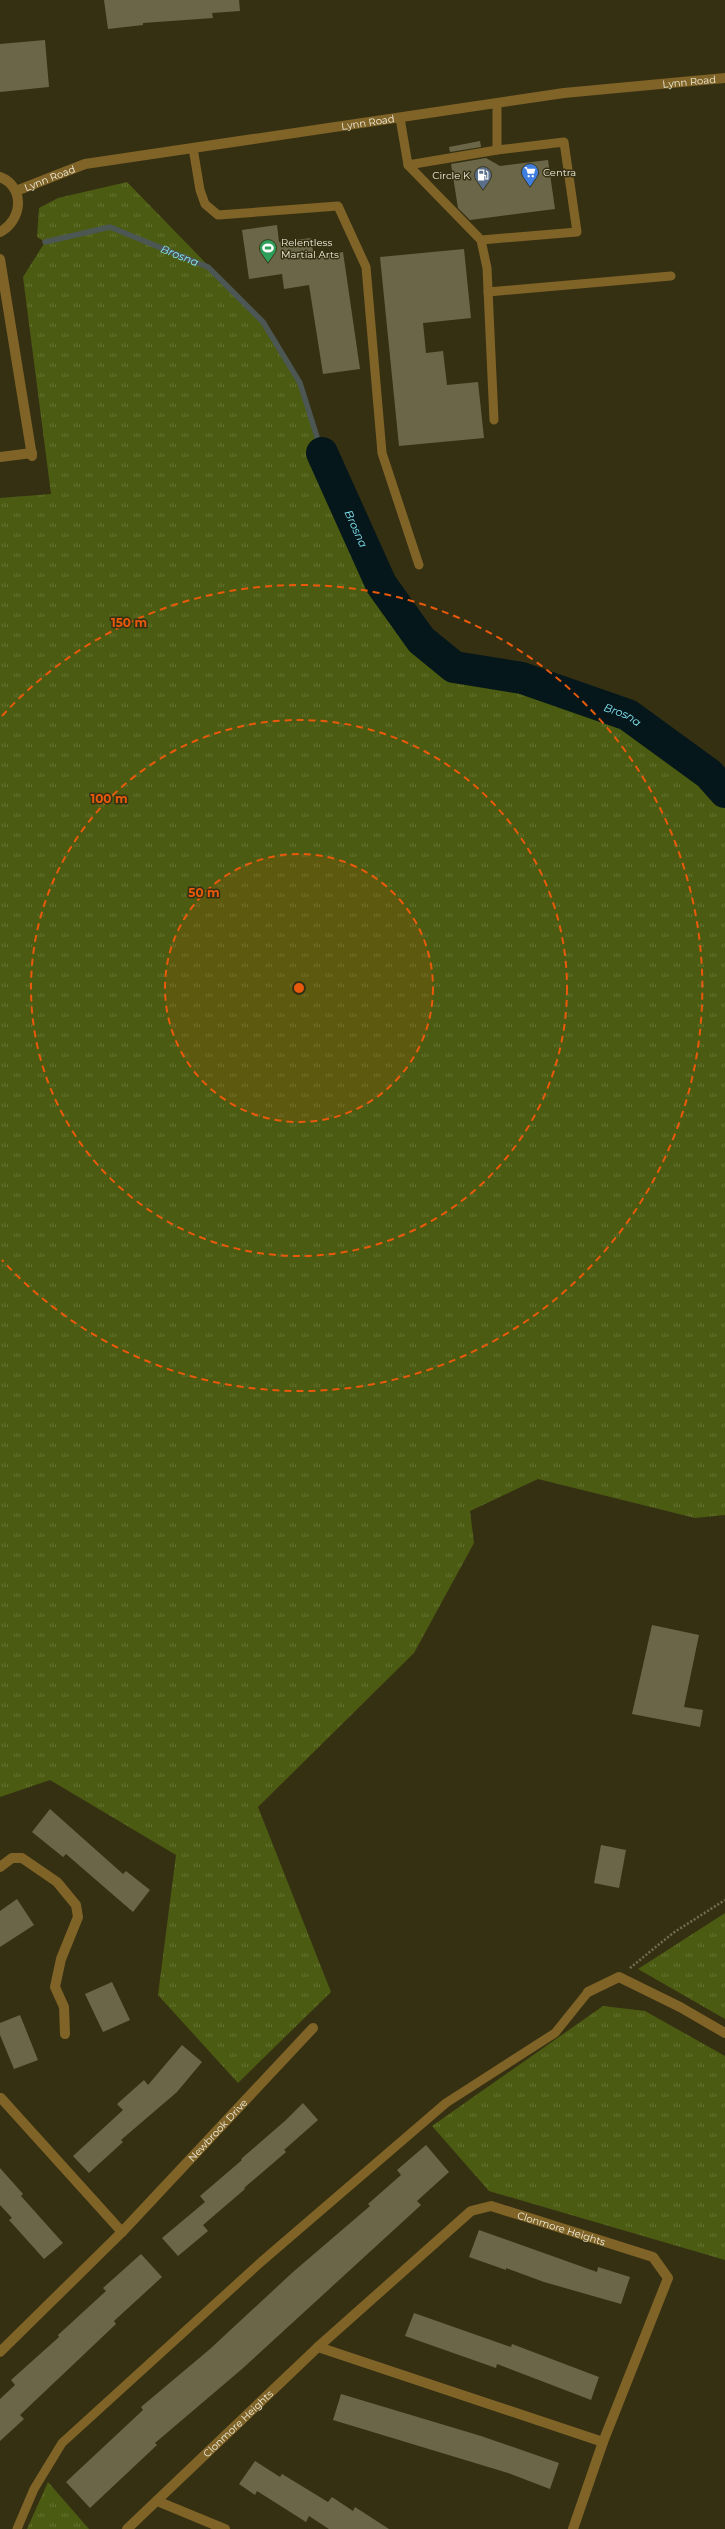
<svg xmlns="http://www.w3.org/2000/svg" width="725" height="2529" font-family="Montserrat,sans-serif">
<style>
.grass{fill:url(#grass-tufts)}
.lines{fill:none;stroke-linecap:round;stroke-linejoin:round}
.stream{stroke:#4c5754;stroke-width:5.5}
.river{stroke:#05171a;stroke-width:32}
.building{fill:#6c6648}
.path{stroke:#736e55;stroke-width:2.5;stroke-dasharray:2 2;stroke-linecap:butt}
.service{stroke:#7f6327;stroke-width:9}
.minor{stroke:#7f6327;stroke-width:10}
.tertiary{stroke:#7f6327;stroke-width:10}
.ring{fill:none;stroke:#e8590c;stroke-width:2;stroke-dasharray:7 5}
.labels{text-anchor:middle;stroke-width:3;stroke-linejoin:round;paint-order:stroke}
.street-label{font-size:10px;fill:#f0eddc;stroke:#363013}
.poi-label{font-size:10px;fill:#f0eddc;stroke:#363013;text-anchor:start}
.water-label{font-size:11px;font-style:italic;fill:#83e7f5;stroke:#363013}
.centre{fill:#e8590c;stroke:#363013;stroke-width:2}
.ring-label{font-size:12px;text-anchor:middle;font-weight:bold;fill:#e8590c;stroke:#363013;stroke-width:3;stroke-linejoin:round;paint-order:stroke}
</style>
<defs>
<pattern id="grass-tufts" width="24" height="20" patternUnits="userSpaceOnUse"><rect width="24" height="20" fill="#4b5b11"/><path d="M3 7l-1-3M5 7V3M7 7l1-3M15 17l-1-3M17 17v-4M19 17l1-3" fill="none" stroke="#657333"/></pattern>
</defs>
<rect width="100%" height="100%" fill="#363013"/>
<g class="grass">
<polygon points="127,182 263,322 300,383 322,453 381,584 421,640 454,667 522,678 628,715 709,774 725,792 725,1515 695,1518 538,1479 470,1511 474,1543 414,1653 258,1807 331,1992 238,2083 158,1995 176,1855 50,1780 0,1797 0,498 51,494 23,277 45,242 37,237 39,208 58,198"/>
<polygon points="725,1913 725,2019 638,1969"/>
<polygon points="603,2006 645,2011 725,2056 725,2260 489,2191 432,2126"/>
<polygon points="48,2482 89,2529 27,2529"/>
</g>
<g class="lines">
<path class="stream" id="s1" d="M45 242 110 227 208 267 263 322 300 383 322 453"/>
<path class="river" id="s2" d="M322 453 381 584 421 640 454 667 522 678 628 715 709 774 725 792"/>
</g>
<g class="building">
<polygon points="104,0 239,0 240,11 212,13 213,18 143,23 143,25 108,29"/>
<polygon points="45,40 49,87 0,92 0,44"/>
<polygon points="480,141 481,147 450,152 449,147"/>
<polygon points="486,158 500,166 548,160 555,209 470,220 458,208 451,164"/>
<polygon points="277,225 279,242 311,238 314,257 343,252 360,369 323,374 309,285 284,289 282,274 249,279 242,230"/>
<polygon points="464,249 471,318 423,323 426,353 443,351 447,385 478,382 484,438 399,446 380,257"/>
<polygon points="652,1625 699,1635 684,1707 703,1710 700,1727 632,1714"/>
<polygon points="50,1809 123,1874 126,1871 150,1890 133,1912 66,1854 63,1857 32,1832"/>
<polygon points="601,1845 626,1850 619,1888 594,1883"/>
<polygon points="17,1899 34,1925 0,1947 0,1911"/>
<polygon points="112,1982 130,2020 103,2032 85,1994"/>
<polygon points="20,2015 38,2060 14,2069 0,2035 0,2023"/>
<polygon points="182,2045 202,2062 177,2092 121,2140 123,2142 89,2173 73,2156 123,2110 117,2104 144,2080 148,2085"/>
<polygon points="303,2103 318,2120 284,2150 286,2152 244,2188 245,2189 203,2225 208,2231 178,2256 162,2238 205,2202 200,2196 242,2160 241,2159 286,2120"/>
<polygon points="426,2145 449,2172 417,2201 421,2205 242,2369 155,2443 157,2445 90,2508 66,2482 143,2410 141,2407 210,2349 293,2272 370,2206 368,2204 401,2175 397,2170"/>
<polygon points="0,2168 23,2194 21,2196 63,2243 44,2259 9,2220 12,2218 0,2205"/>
<polygon points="479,2230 597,2272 598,2267 630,2277 621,2304 544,2282 506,2268 506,2270 469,2257"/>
<polygon points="141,2254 162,2277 114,2321 116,2324 20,2415 24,2419 0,2441 0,2399 15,2385 11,2380 59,2337 58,2335 106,2291 103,2288"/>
<polygon points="414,2313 511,2347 512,2344 599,2377 591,2400 497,2364 496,2368 405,2336"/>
<polygon points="341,2394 481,2436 559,2463 550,2489 508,2473 333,2420"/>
<polygon points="255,2461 280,2477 282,2474 328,2502 332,2497 353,2511 355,2507 389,2529 329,2529 309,2516 306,2522 257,2491 255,2495 239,2484"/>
</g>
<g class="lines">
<polyline class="path" points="630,1968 673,1933 725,1900"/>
<g class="service">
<polyline points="400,118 408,165 497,150 497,103"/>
<polyline points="193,148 200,190 205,204 218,215 338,206 366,267 382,453 419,565"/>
<polyline points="408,165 481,240 577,232 564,142 497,150"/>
<polyline points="481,240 487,268 494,420"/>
<polyline points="488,292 671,276"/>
<polyline points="17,2529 34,2489 62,2443 261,2262 446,2103 555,2033 588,1992"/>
</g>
<g class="minor">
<polyline points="0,259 32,456"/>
<polyline points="0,457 32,453"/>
<polyline points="0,1867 12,1858 22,1858 57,1882 76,1905 78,1917 61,1959 55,1987 64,2007 65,2034"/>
<polyline points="588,1992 619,1977 680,2007 725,2033"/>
<polyline points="1,2098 122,2232"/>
<polyline points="318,2347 603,2442"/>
<path id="s3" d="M0 2352 122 2232 313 2028"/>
<polyline points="157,2501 225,2529"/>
<path id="s4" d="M127 2529 318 2347 471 2211 491 2206 653 2257 668 2278 603 2442 573 2529"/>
</g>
<g class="tertiary">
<path d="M0 177C26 187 22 221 0 232"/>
<path id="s5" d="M16 191 85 164 564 93 725 78"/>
</g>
</g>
<circle cx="299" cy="988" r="134" fill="#e8590c" fill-opacity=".12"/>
<g class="ring">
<circle cx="299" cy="988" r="134"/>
<circle cx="299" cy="988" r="268"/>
<path d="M2 716A403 403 0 1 1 2 1260"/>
</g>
<defs>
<g id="supermarket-pin" transform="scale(0.9)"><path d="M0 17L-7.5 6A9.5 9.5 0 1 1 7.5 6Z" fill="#3f7fe0" stroke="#363013"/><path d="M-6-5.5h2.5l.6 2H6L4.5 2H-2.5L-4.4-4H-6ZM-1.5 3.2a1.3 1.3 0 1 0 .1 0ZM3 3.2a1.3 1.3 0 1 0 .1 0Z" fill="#fff"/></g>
<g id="fuel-pin" transform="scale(0.9)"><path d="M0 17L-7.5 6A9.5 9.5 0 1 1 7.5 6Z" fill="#5c6f8a" stroke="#363013"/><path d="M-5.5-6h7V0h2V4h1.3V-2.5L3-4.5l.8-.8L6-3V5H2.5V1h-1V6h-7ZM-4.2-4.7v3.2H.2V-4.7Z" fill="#fff"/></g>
<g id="stadium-pin" transform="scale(0.9)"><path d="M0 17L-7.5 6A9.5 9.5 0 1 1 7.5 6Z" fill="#2e9e5b" stroke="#363013"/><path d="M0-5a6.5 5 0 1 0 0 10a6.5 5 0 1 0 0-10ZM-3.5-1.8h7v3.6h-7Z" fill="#fff"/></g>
</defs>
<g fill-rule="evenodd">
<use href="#supermarket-pin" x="530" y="172"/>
<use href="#fuel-pin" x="483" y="175"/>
<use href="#stadium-pin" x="268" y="248"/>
</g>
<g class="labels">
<g class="street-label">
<text dy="4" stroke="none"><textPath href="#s5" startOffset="684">Lynn Road</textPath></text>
<text dy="4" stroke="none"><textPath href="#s5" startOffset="360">Lynn Road</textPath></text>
<text dy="4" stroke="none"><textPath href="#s5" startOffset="36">Lynn Road</textPath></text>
<text dy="4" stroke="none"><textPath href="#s3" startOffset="311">Newbrook Drive</textPath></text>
<text dy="4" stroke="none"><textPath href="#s4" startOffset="563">Clonmore Heights</textPath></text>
<text dy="4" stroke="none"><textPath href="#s4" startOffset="153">Clonmore Heights</textPath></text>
</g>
<g class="poi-label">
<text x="543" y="176">Centra</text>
<text x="470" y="179" text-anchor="end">Circle K</text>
<text x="281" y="246">Relentless<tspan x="281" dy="12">Martial Arts</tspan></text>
</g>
<g class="water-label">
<text dy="4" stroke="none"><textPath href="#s1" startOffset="142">Brosna</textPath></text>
<text dy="4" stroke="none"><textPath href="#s2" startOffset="83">Brosna</textPath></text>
<text dy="4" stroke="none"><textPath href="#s2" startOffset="431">Brosna</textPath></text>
</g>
</g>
<circle cx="299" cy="988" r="6" class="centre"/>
<g class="ring-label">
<text x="129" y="627">150 m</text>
<text x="109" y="803">100 m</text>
<text x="204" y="897">50 m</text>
</g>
</svg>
